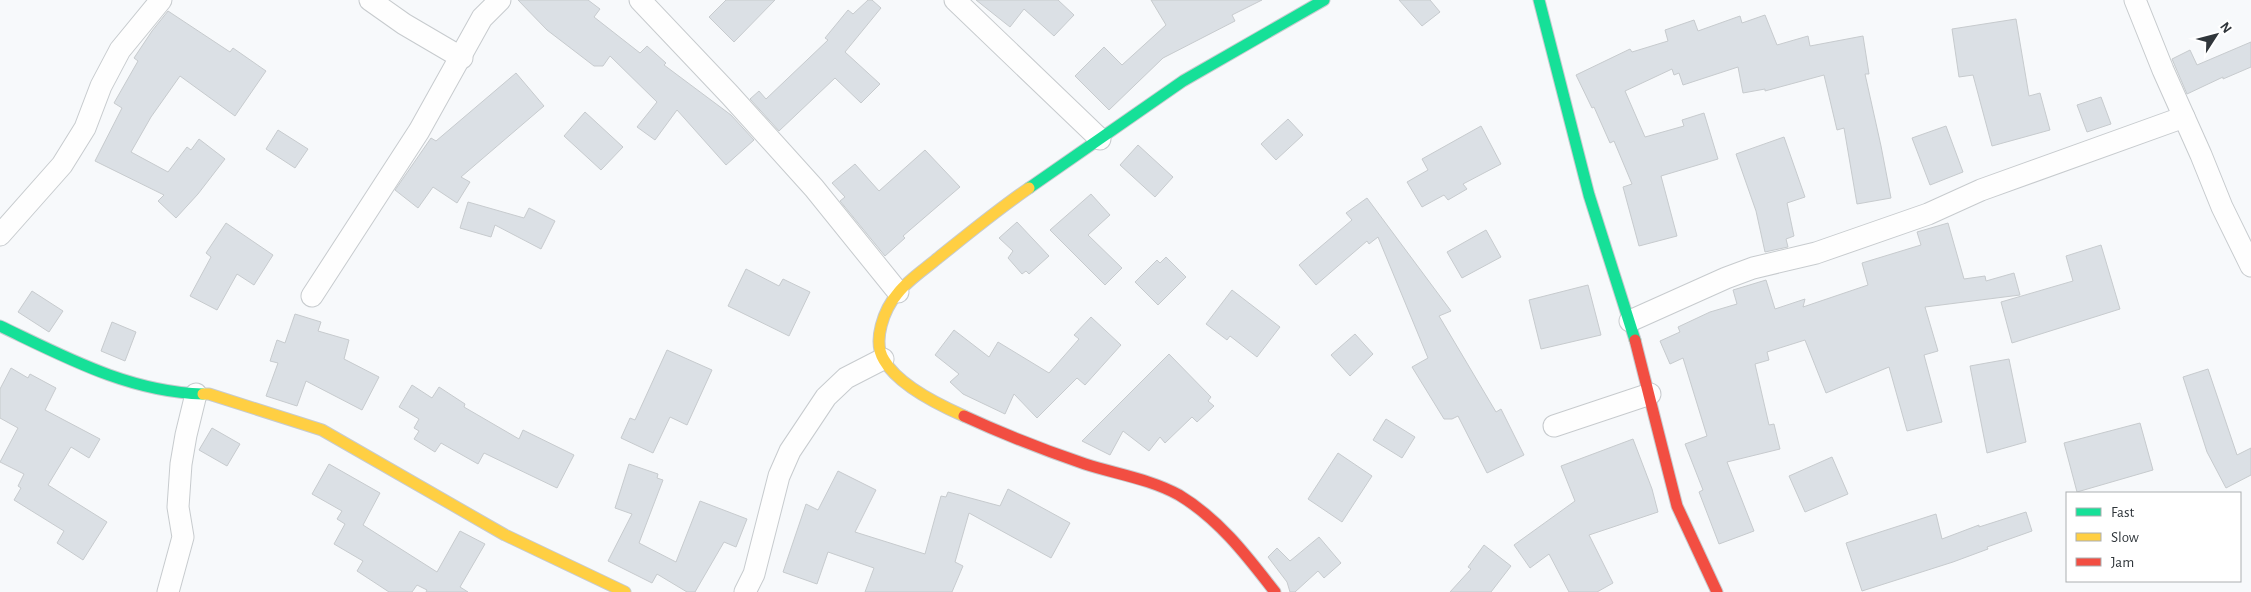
<svg xmlns="http://www.w3.org/2000/svg" width="2251" height="592" font-family="'Alegreya Sans',sans-serif">
<style>
.building{fill:#dbe0e5;stroke:#c7cbce}
.lines{fill:none;stroke-linecap:round;stroke-linejoin:round}
.street-casing{stroke:#c7cbce;stroke-width:23}
.fast-casing{stroke:#c7cbce;stroke-width:13}
.slow-casing{stroke:#c7cbce;stroke-width:13}
.jam-casing{stroke:#c7cbce;stroke-width:13}
.street{stroke:#fefefe;stroke-width:21}
.fast{stroke:#16e098;stroke-width:11}
.slow{stroke:#ffcf43;stroke-width:11}
.jam{stroke:#f24e42;stroke-width:11}
</style>
<rect width="100%" height="100%" fill="#f7f9fb"/>
<g class="building">
<polygon points="518,0 588,0 600,9 594,17 640,53 647,46 666,63 664,65 731,115 754,140 726,165 677,110 655,140 637,127 657,102 610,56 603,66 594,66 547,30"/>
<polygon points="726,0 775,0 734,42 709,17"/>
<polygon points="868,0 872,0 881,8 845,52 880,84 861,103 835,78 779,131 750,99 759,91 766,99 828,40 825,38 848,10 853,14"/>
<polygon points="976,0 1058,0 1074,15 1054,36 1024,9 1010,27"/>
<polygon points="1151,0 1262,0 1232,15 1235,21 1163,58 1109,110 1075,76 1104,47 1122,65 1166,25"/>
<polygon points="1399,0 1430,0 1440,12 1422,26"/>
<polygon points="168,11 230,52 233,48 266,71 235,116 180,76 151,117 131,152 168,172 187,147 191,150 199,139 225,159 198,194 176,218 158,201 164,195 95,161 122,108 114,103 138,61 134,58 152,31"/>
<polygon points="1765,15 1777,45 1808,36 1810,46 1863,36 1869,74 1865,74 1881,146 1891,198 1857,204 1844,128 1837,130 1824,75 1765,91 1765,89 1743,93 1738,67 1683,85 1679,73 1674,75 1672,69 1625,91 1645,137 1684,126 1682,120 1704,113 1718,159 1661,176 1677,236 1639,246 1623,187 1632,184 1614,141 1610,143 1594,107 1592,108 1576,75 1630,49 1632,52 1668,41 1665,30 1694,20 1698,31 1740,16 1742,23"/>
<polygon points="2016,19 2029,96 2040,93 2050,130 1992,146 1973,75 1959,77 1952,29"/>
<polygon points="2251,42 2251,67 2223,79 2223,77 2187,94 2172,59 2190,50 2197,65"/>
<polygon points="516,73 544,106 461,177 470,182 457,203 433,187 418,208 395,190 431,138 436,141"/>
<polygon points="2101,97 2111,124 2087,132 2077,105"/>
<polygon points="585,112 623,147 601,170 564,136"/>
<polygon points="1288,119 1303,135 1276,160 1261,144"/>
<polygon points="1481,126 1501,164 1463,184 1467,189 1448,200 1444,195 1422,207 1407,182 1428,170 1422,159"/>
<polygon points="1946,126 1963,172 1930,185 1912,138"/>
<polygon points="278,130 308,149 295,168 266,149"/>
<polygon points="1784,137 1805,197 1787,203 1794,236 1786,239 1788,247 1765,252 1756,211 1736,154"/>
<polygon points="1138,145 1173,177 1155,197 1120,165"/>
<polygon points="925,150 960,187 903,236 905,238 885,256 840,201 845,197 832,183 855,164 879,191"/>
<polygon points="1091,194 1110,215 1088,235 1122,268 1105,285 1050,230"/>
<polygon points="1367,198 1451,311 1439,316 1496,412 1501,409 1524,455 1487,473 1458,416 1452,419 1444,419 1412,367 1428,358 1378,237 1369,244 1367,241 1316,285 1299,265 1352,220 1346,213"/>
<polygon points="468,202 524,218 529,208 555,221 541,249 495,225 491,237 460,228"/>
<polygon points="1017,222 1049,256 1029,274 1026,271 1022,274 1008,258 1013,251 999,238"/>
<polygon points="226,223 273,255 254,285 237,274 217,310 190,296 211,257 206,253"/>
<polygon points="1948,223 1964,279 1985,276 1986,281 2014,273 2020,295 1925,307 1938,351 1924,355 1942,422 1907,431 1889,367 1826,393 1805,340 1767,352 1769,360 1755,364 1769,425 1774,424 1780,449 1727,462 1754,531 1719,544 1699,492 1703,490 1685,444 1707,436 1683,358 1670,364 1660,341 1680,332 1678,327 1710,312 1737,304 1733,290 1766,280 1775,309 1805,299 1803,307 1868,285 1862,263 1921,245 1917,232"/>
<polygon points="1486,230 1501,257 1462,278 1447,252"/>
<polygon points="2101,245 2120,309 2012,343 2001,302 2073,281 2066,256"/>
<polygon points="1166,257 1186,277 1158,305 1135,282 1157,260 1160,263"/>
<polygon points="746,269 779,286 783,279 810,292 789,336 728,306"/>
<polygon points="1588,285 1601,335 1541,349 1529,300"/>
<polygon points="1232,290 1280,327 1257,357 1230,336 1227,340 1206,324"/>
<polygon points="32,291 63,311 49,332 18,312"/>
<polygon points="295,314 321,322 318,331 349,340 344,359 379,377 362,410 306,381 297,406 266,396 278,363 270,361 277,340 285,343"/>
<polygon points="1091,317 1121,345 1085,385 1077,378 1037,418 1014,394 1005,414 963,394 950,382 959,374 935,355 954,330 989,357 998,342 1049,373 1079,339 1074,335"/>
<polygon points="112,322 136,332 125,361 101,351"/>
<polygon points="1355,334 1373,354 1350,376 1331,355"/>
<polygon points="667,350 712,370 687,425 670,417 653,453 621,438 630,418 635,420"/>
<polygon points="1169,354 1211,397 1208,401 1214,406 1197,422 1192,417 1165,443 1160,437 1149,451 1123,431 1110,455 1082,441"/>
<polygon points="2009,359 2026,442 1987,453 1970,366"/>
<polygon points="11,368 28,378 30,374 56,388 45,410 100,439 89,458 71,447 48,485 107,522 83,560 57,543 64,531 14,500 21,488 18,486 24,474 0,462 18,428 0,418 0,389"/>
<polygon points="2208,369 2237,455 2251,448 2251,475 2226,488 2207,452 2183,377"/>
<polygon points="412,385 432,398 439,387 465,404 464,407 519,439 523,430 574,455 557,488 484,453 478,464 441,443 435,452 414,439 419,431 414,428 419,419 399,407"/>
<polygon points="1386,419 1415,437 1402,458 1373,440"/>
<polygon points="2140,423 2153,470 2077,492 2064,443"/>
<polygon points="212,428 240,444 227,466 199,450"/>
<polygon points="1633,439 1652,489 1658,512 1589,535 1613,583 1597,592 1569,592 1549,554 1530,568 1514,545 1575,501 1561,466"/>
<polygon points="1338,453 1372,476 1342,522 1308,499"/>
<polygon points="1832,457 1848,494 1805,512 1789,476"/>
<polygon points="329,464 380,493 363,525 437,572 460,531 485,544 460,587 468,592 426,592 427,590 417,585 412,592 389,592 357,571 363,561 334,544 345,524 337,519 342,511 312,494"/>
<polygon points="629,464 658,474 657,478 663,480 639,543 676,562 700,501 747,519 736,547 724,542 695,592 687,592 657,574 652,583 608,561 632,514 615,508"/>
<polygon points="838,471 876,490 855,532 925,554 941,496 946,497 948,492 1000,506 1008,489 1070,523 1051,558 969,513 955,562 963,566 952,592 865,592 874,568 828,552 817,584 783,572 806,504 818,510"/>
<polygon points="2026,512 2032,531 1987,547 1988,549 1953,562 1862,591 1846,543 1936,514 1942,539 1979,525 1979,527"/>
<polygon points="1319,537 1341,563 1324,578 1318,571 1295,592 1290,592 1287,582 1268,557 1277,548 1290,561"/>
<polygon points="1484,545 1511,566 1491,592 1450,592 1471,569 1468,567"/>
</g>
<g class="lines">
<g class="street-casing">
<g id="street">
<polyline points="370,0 404,24 462,58"/>
<polyline points="640,0 730,95 814,188 898,292"/>
<polyline points="955,0 1100,139"/>
<polyline points="2135,0 2163,70 2201,155 2222,207 2251,266"/>
<polyline points="0,235 62,165 85,128 101,86 120,50 161,0"/>
<polyline points="312,296 419,131 482,18 500,0"/>
<polyline points="1630,321 1726,278 1753,268 1816,253 1928,214 1981,190 2184,117"/>
<polyline points="1554,426 1650,394"/>
<polyline points="168,592 183,537 178,507 181,464 186,435 196,394"/>
<polyline points="745,592 754,574 779,476 790,451 826,397 846,378 883,359"/>
</g>
</g>
<g class="fast-casing">
<g id="fast">
<polyline points="1539,0 1589,195 1635,340"/>
<polyline points="1029,188 1183,81 1324,0"/>
<path d="M0 326C65 357 129 392 203 394"/>
</g>
</g>
<g class="slow-casing">
<g id="slow">
<polyline points="203,394 209,394 322,430 505,535 625,592"/>
<path d="M964 416C939 405 898 385 884 360 872 341 884 309 898 293 908 280 925 269 938 258 968 234 997 210 1029 188"/>
</g>
</g>
<g class="jam-casing">
<g id="jam">
<polyline points="1635,340 1677,506 1717,592"/>
<path d="M964 416C1003 434 1044 450 1085 464 1116 474 1150 479 1179 495 1219 519 1247 556 1275 592"/>
</g>
</g>
<use href="#street" class="street"/>
<use href="#fast" class="fast"/>
<use href="#slow" class="slow"/>
<use href="#jam" class="jam"/>
</g>
<rect x="2066" y="492" width="175" height="90" fill="#ffffff" stroke="#acafb1"/>
<rect x="2076" y="508" width="25" height="8" fill="#16e098" stroke="#acafb1"/>
<text x="2111" y="517" font-size="15" fill="#30363b">Fast</text>
<rect x="2076" y="533" width="25" height="8" fill="#ffcf43" stroke="#acafb1"/>
<text x="2111" y="542" font-size="15" fill="#30363b">Slow</text>
<rect x="2076" y="558" width="25" height="8" fill="#f24e42" stroke="#acafb1"/>
<text x="2111" y="567" font-size="15" fill="#30363b">Jam</text>
<g transform="translate(2216 35) rotate(54)" stroke="#ffffff" stroke-width="4" paint-order="stroke">
<path d="M0-4L9 19L0 12L-9 19Z" fill="#30363b"/>
<text y="-8" font-size="14" font-weight="bold" text-anchor="middle" fill="#30363b">N</text>
</g>
</svg>
